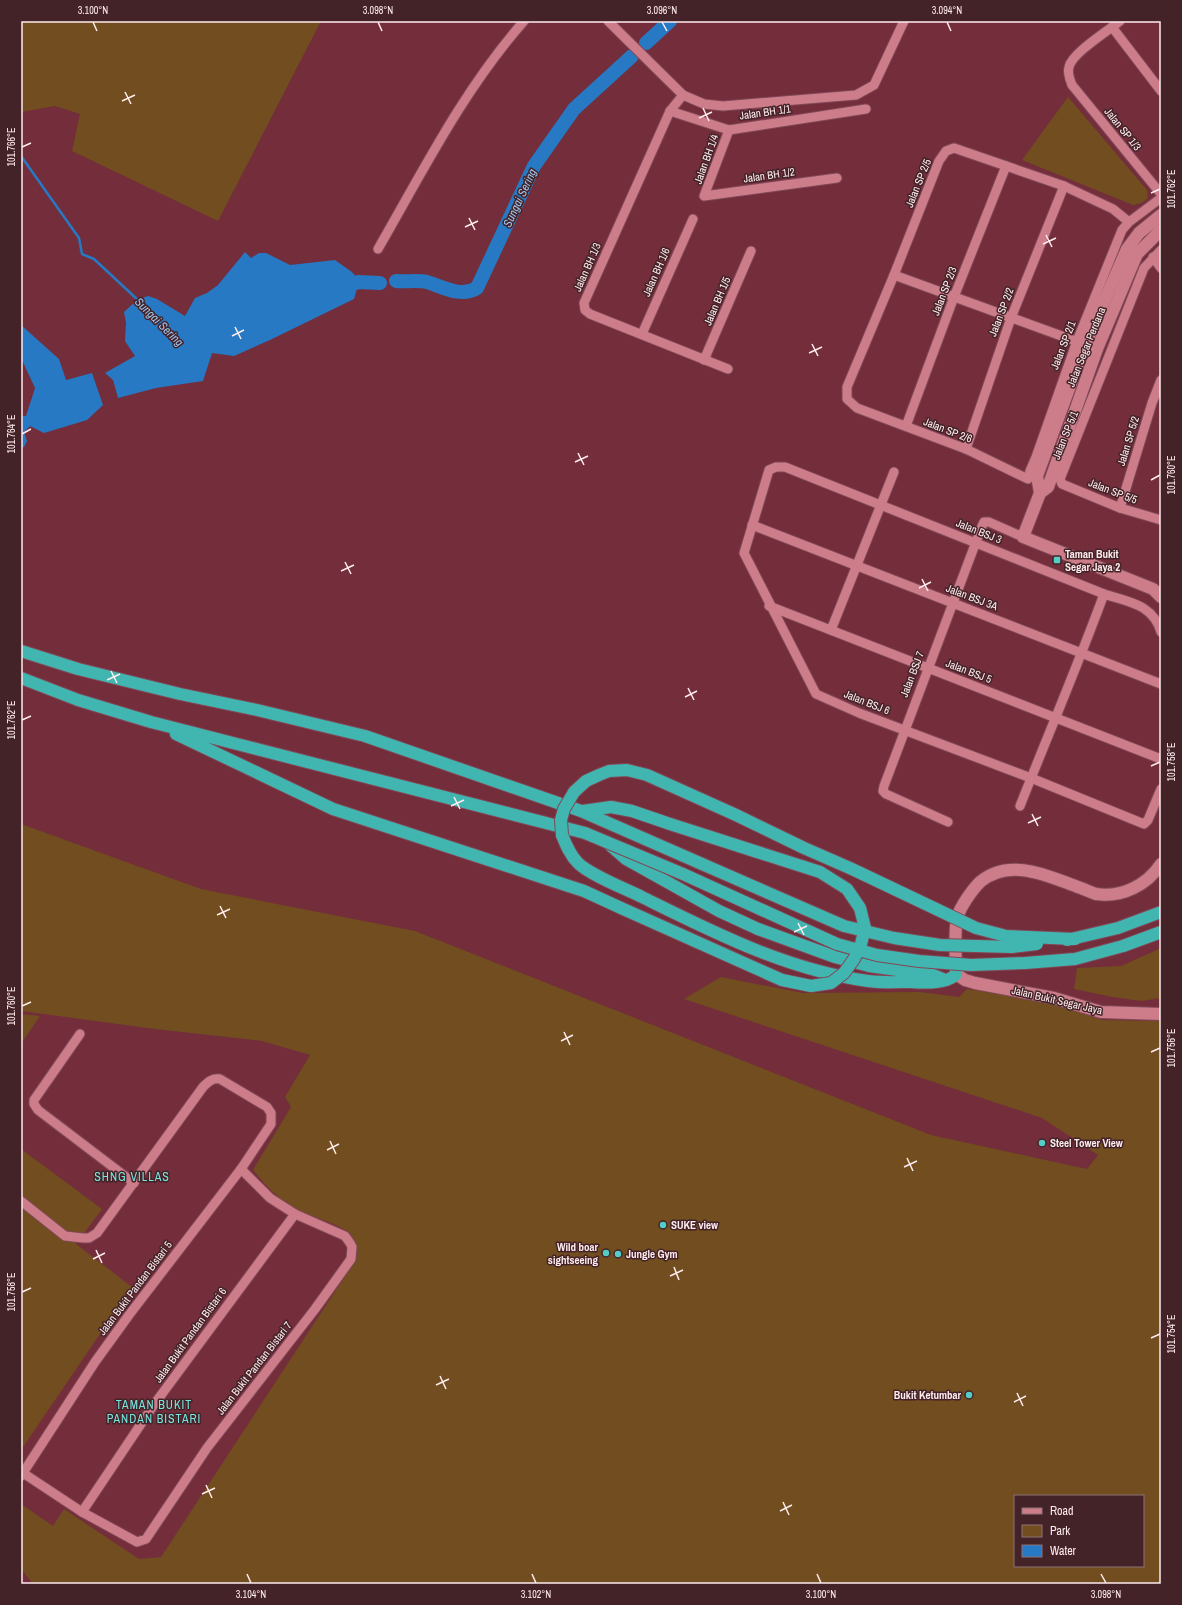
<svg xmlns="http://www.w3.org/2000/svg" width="1182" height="1605" font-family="'Archivo Narrow',sans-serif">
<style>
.green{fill:#714d1f;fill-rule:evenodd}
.water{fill:#2779c4}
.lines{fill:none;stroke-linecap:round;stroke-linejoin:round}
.stream{stroke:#2779c4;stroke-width:2.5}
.river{stroke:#2779c4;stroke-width:14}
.street-casing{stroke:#804857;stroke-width:11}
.secondary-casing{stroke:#804857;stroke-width:14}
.highway-casing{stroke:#804857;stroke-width:14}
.street{stroke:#cd7d89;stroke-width:9}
.secondary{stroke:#cd7d89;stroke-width:12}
.highway{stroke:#41b6b0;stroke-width:12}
.highway-bridge-casing{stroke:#804857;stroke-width:14;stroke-linecap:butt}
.highway-bridge{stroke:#41b6b0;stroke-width:12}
.ticks{fill:none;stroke:#ffecee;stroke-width:1.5}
.poi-dot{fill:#54cdc7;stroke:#432328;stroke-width:1.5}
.labels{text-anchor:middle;stroke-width:3;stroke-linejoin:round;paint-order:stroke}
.street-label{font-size:11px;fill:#ffecee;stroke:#432328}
.poi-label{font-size:11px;font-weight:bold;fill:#ffecee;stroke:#432328;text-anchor:start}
.water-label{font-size:12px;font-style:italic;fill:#a0c5ec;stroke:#432328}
.neighbourhood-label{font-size:12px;letter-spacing:1px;fill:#7be6df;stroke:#432328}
.neatline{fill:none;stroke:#ffecee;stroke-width:1.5}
.ticks-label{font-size:10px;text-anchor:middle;fill:#ffecee}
</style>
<rect width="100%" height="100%" fill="#732d3b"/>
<g class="green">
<polygon points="21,21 321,21 218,221 72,151 80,114 55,106 21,112"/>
<polygon points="1068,97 1147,190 1148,198 1142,203 1133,205 1022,160"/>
<path d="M21 824 201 889 415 931 931 1135 1087 1169 1098 1155 1042 1118 684 999 721 977 803 993 920 992 959 997 967 989 1049 1002 1102 1020 1161 1021V1584H33L21 1569V1504L53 1526 64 1509 139 1559 161 1557 355 1261C363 1223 321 1223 296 1209 276 1197 267 1187 253 1170L291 1107 285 1097 310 1055 262 1041 155 1029 21 1011ZM1015 1496H1143V1566H1015Z"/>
<polygon points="1161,948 1161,998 1142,1001 1112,997 1074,989 1077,968 1121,966"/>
<polygon points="21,1014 40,1016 21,1044"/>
<polygon points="21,1149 102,1209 76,1244 132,1287 21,1450"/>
</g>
<g class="water">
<path d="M245 252 251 258 259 253H266L290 265 335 260C355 275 362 273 354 299L270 340 234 356 212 353 203 381 156 388 118 398 113 380 105 373 135 356 125 341 126 323 124 312 137 300 148 296 157 299 185 316 195 298 207 293 218 285Z"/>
<polygon points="21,325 59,359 66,380 92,373 103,405 87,420 44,433 30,426 24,432 27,441 24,447 21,448 21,416 26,416 35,388 21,358"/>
</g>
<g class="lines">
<polyline class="stream" points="21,156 79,238 82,254 94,259 140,302"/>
<g class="river">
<polyline points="646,43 670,21"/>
<path d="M396 281C405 282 418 280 427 282 443 287 461 298 477 288L534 166 574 109 632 56"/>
<polyline points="341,289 358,282 380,283"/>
</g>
<g class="street-casing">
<g id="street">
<polyline points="608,21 683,95 704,104 723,106 856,95 874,85 904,21"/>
<path d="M1120 21C1108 31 1072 53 1069 67 1067 73 1070 80 1072 85L1161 194"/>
<polyline points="1112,27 1161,91"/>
<polyline points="683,95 670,111 584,303 585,310 590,314 728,369"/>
<polyline points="670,111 729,130 866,109"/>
<polyline points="729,130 704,196 837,178"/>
<polyline points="1129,222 1113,209 1064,186 954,148 946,151 939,161 894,275 847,387 847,399 857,408 966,449 1028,479 1030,471 1036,457 1077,341 1122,230 1129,222 1161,198"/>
<path d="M378 249C423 171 464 89 524 21"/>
<polyline points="1161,250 1144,268 1060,479 1062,484 1120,508 1161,520"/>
<polyline points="1153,257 1161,268"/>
<polyline points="894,275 1081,343"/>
<polyline points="642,334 693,219"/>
<polyline points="704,360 751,251"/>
<polyline points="906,426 954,297 1006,166"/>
<polyline points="966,449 1011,318 1064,186"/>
<polyline points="1120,508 1152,403 1161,380"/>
<polyline points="752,525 1161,684"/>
<polyline points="769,606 1161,759"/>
<polyline points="831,630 894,472"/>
<path d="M1161 632C1153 604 1128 602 1104 594L785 467H776L769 470 744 553 816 694 859 713 1031 778 1144 824 1148 820 1161 789"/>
<path d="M1020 806C1048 735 1078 665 1104 594"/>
<polyline points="948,822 886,794 883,791 884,786 982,526 984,522 989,522 1023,537"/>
<polyline points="80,1034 34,1100 34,1104 38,1110 134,1183"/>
<path d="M21 1201 65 1236 83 1238H89L97 1233 203 1087C208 1082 212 1078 220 1079L267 1107 271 1113V1124L241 1169 129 1315 95 1362 21 1476"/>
<polyline points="23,1473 82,1512 137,1542 146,1539 207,1448 315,1309 351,1259 352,1247 350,1243 345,1236 295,1214 270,1198 241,1169"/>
<polyline points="82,1512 153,1406 295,1214"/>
</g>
</g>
<g class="secondary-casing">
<g id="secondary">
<polyline points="1161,215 1139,233 1127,249 1085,345 1037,476 1040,493 1023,537 1153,589 1161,597"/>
<polyline points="1040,493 1048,487 1097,349 1137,254 1161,230"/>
<path d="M956 973C956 958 954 932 957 918 960 907 972 890 980 882 1009 857 1048 876 1078 887 1084 889 1090 892 1096 894 1122 898 1147 885 1161 864"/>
<polyline points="956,974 965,980 975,983 1054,998 1101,1012 1161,1014"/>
</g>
</g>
<g class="highway-casing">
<g id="highway">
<polyline points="21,651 78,669 180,694 257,710 365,736 581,811 702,864"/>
<polyline points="21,678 78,700 151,722 585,833"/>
<polyline points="176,734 333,809 584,891 621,908"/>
<polyline points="583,811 611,807 632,811 670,824"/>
<path d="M562 835C566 845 570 855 578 863 590 875 626 889 642 897 715 933 787 970 868 981 882 983 897 982 911 982 923 983 948 984 956 974"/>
<polyline points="610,845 626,859 719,911 758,929 835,957 869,966 933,975 943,979"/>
</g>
</g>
<use href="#street" class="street"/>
<use href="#secondary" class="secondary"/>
<use href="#highway" class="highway"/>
<g class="highway-bridge-casing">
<g id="highway-bridge">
<polyline points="585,833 683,874 837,944 877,955 919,961 971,965 1025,963 1075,959 1123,946 1161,932"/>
<polyline points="562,835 561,820 564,809 574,792 586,781 599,775 609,771 627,770 647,775 736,815 804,848 852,869 976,928 1006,936 1075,939"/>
<polyline points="702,864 844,926 894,938 940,945 1012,947 1037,944"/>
<polyline points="621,908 782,980 811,986 831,983 844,973 854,959 861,944 865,928 860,908 847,889 820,872 670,824"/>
<polyline points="1067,940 1118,928 1161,912"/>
</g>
</g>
<use href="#highway-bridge" class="highway-bridge"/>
</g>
<path class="ticks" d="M93 22 97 31M378 22 382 31M662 22 667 31M947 22 951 31M125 92 131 104M122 101 135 95M703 108 709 121M699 118 712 112M22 147 31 143M1151 193 1160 189M469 218 475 230M465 227 478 221M1046 235 1052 247M1043 244 1056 238M235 327 241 339M232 336 244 330M812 344 818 356M809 353 822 347M22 434 31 429M578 453 584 465M575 462 588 456M1151 480 1160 475M345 562 351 574M341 571 354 565M922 579 928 591M919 588 931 582M111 671 117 683M107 680 120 674M688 688 694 700M685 697 697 691M22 720 31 716M1151 766 1160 762M454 797 460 809M451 806 464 800M1032 814 1038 826M1028 823 1041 817M220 906 226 918M217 915 230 909M798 923 804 935M794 932 807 926M22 1006 31 1002M564 1032 570 1045M561 1041 573 1035M1151 1052 1160 1048M330 1141 336 1154M327 1150 339 1144M907 1158 913 1171M904 1167 917 1161M96 1250 102 1263M93 1259 105 1253M674 1267 679 1280M670 1276 683 1270M22 1292 31 1288M1151 1338 1160 1334M440 1376 446 1389M436 1385 449 1379M1017 1393 1023 1406M1014 1402 1026 1396M206 1485 212 1498M202 1494 215 1488M783 1502 789 1515M780 1511 792 1505M247 1574 251 1583M532 1574 536 1583M817 1574 821 1583M1101 1574 1106 1583"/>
<g class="poi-dot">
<rect x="1053" y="556" width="8" height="8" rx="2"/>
<circle cx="1042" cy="1143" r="4"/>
<circle cx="663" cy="1225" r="4"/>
<circle cx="606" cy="1253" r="4"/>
<circle cx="618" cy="1254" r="4"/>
<circle cx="969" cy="1395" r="4"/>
</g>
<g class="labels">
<g class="street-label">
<text transform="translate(765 112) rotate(-8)" y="4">Jalan BH 1/1</text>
<text transform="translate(1123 129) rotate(51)" y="4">Jalan SP 1/3</text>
<text transform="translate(706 159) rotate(-70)" y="4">Jalan BH 1/4</text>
<text transform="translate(769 175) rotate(-8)" y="4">Jalan BH 1/2</text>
<text transform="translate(918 183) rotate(-68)" y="4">Jalan SP 2/5</text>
<text transform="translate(587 267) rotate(-66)" y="4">Jalan BH 1/3</text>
<text transform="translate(656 272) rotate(-66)" y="4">Jalan BH 1/6</text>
<text transform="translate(944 291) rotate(-69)" y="4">Jalan SP 2/3</text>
<text transform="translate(717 301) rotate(-67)" y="4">Jalan BH 1/5</text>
<text transform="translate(1001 312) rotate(-69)" y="4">Jalan SP 2/2</text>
<text transform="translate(1063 345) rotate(-69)" y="4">Jalan SP 2/1</text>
<text transform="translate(1086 347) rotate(-68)" y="4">Jalan Segar Perdana</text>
<text transform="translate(948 430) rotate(21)" y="4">Jalan SP 2/6</text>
<text transform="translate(1065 435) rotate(-68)" y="4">Jalan SP 5/1</text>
<text transform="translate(1128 441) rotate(-73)" y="4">Jalan SP 5/2</text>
<text transform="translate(1113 491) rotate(21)" y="4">Jalan SP 5/5</text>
<text transform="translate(979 531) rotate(22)" y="4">Jalan BSJ 3</text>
<text transform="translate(972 597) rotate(21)" y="4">Jalan BSJ 3A</text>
<text transform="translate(969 671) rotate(21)" y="4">Jalan BSJ 5</text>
<text transform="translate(912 674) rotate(-69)" y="4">Jalan BSJ 7</text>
<text transform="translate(867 702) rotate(22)" y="4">Jalan BSJ 6</text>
<text transform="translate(1057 1000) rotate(13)" y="4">Jalan Bukit Segar Jaya</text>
<text transform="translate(135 1288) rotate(-53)" y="4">Jalan Bukit Pandan Bistari 5</text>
<text transform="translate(190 1335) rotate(-54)" y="4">Jalan Bukit Pandan Bistari 6</text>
<text transform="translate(254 1368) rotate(-52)" y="4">Jalan Bukit Pandan Bistari 7</text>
</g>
<g class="poi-label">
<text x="1065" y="558">Taman Bukit<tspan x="1065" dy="13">Segar Jaya 2</tspan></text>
<text x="1050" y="1147">Steel Tower View</text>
<text x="671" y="1229">SUKE view</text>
<text x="598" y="1251" text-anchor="end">Wild boar<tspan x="598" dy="13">sightseeing</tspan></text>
<text x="626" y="1258">Jungle Gym</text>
<text x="961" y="1399" text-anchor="end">Bukit Ketumbar</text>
</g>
<g class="water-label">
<text transform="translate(520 198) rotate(-65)" y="4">Sungai Sering</text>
<text transform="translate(159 322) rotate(45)" y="4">Sungai Sering</text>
</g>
<g class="neighbourhood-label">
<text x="132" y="1181">SHNG VILLAS</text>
<text x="154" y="1409">TAMAN BUKIT<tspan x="154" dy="14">PANDAN BISTARI</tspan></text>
</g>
</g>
<rect width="1182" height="1605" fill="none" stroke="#432328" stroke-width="44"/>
<rect x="1014" y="1495" width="130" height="72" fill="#432328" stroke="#8e7377"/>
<rect x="1022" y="1508" width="20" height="6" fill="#cd7d89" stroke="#8e7377"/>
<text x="1050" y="1515" font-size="12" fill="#ffecee">Road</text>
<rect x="1022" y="1525" width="20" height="12" fill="#714d1f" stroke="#8e7377"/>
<text x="1050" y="1535" font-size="12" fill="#ffecee">Park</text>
<rect x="1022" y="1545" width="20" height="12" fill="#2779c4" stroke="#8e7377"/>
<text x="1050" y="1555" font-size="12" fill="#ffecee">Water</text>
<rect x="22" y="22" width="1138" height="1561" class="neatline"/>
<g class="ticks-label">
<text x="93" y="14">3.100°N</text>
<text x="378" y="14">3.098°N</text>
<text x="662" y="14">3.096°N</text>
<text x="947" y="14">3.094°N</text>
<text transform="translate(11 147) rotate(-90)" y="4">101.766°E</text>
<text transform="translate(1171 189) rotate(-90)" y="4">101.762°E</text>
<text transform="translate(11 434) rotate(-90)" y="4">101.764°E</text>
<text transform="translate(1171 475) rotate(-90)" y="4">101.760°E</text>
<text transform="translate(11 720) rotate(-90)" y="4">101.762°E</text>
<text transform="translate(1171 762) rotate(-90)" y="4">101.758°E</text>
<text transform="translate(11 1006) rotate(-90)" y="4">101.760°E</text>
<text transform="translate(1171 1048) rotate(-90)" y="4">101.756°E</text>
<text transform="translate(11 1292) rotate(-90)" y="4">101.758°E</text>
<text transform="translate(1171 1334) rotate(-90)" y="4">101.754°E</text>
<text x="251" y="1598">3.104°N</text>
<text x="536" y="1598">3.102°N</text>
<text x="821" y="1598">3.100°N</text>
<text x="1106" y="1598">3.098°N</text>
</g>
</svg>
